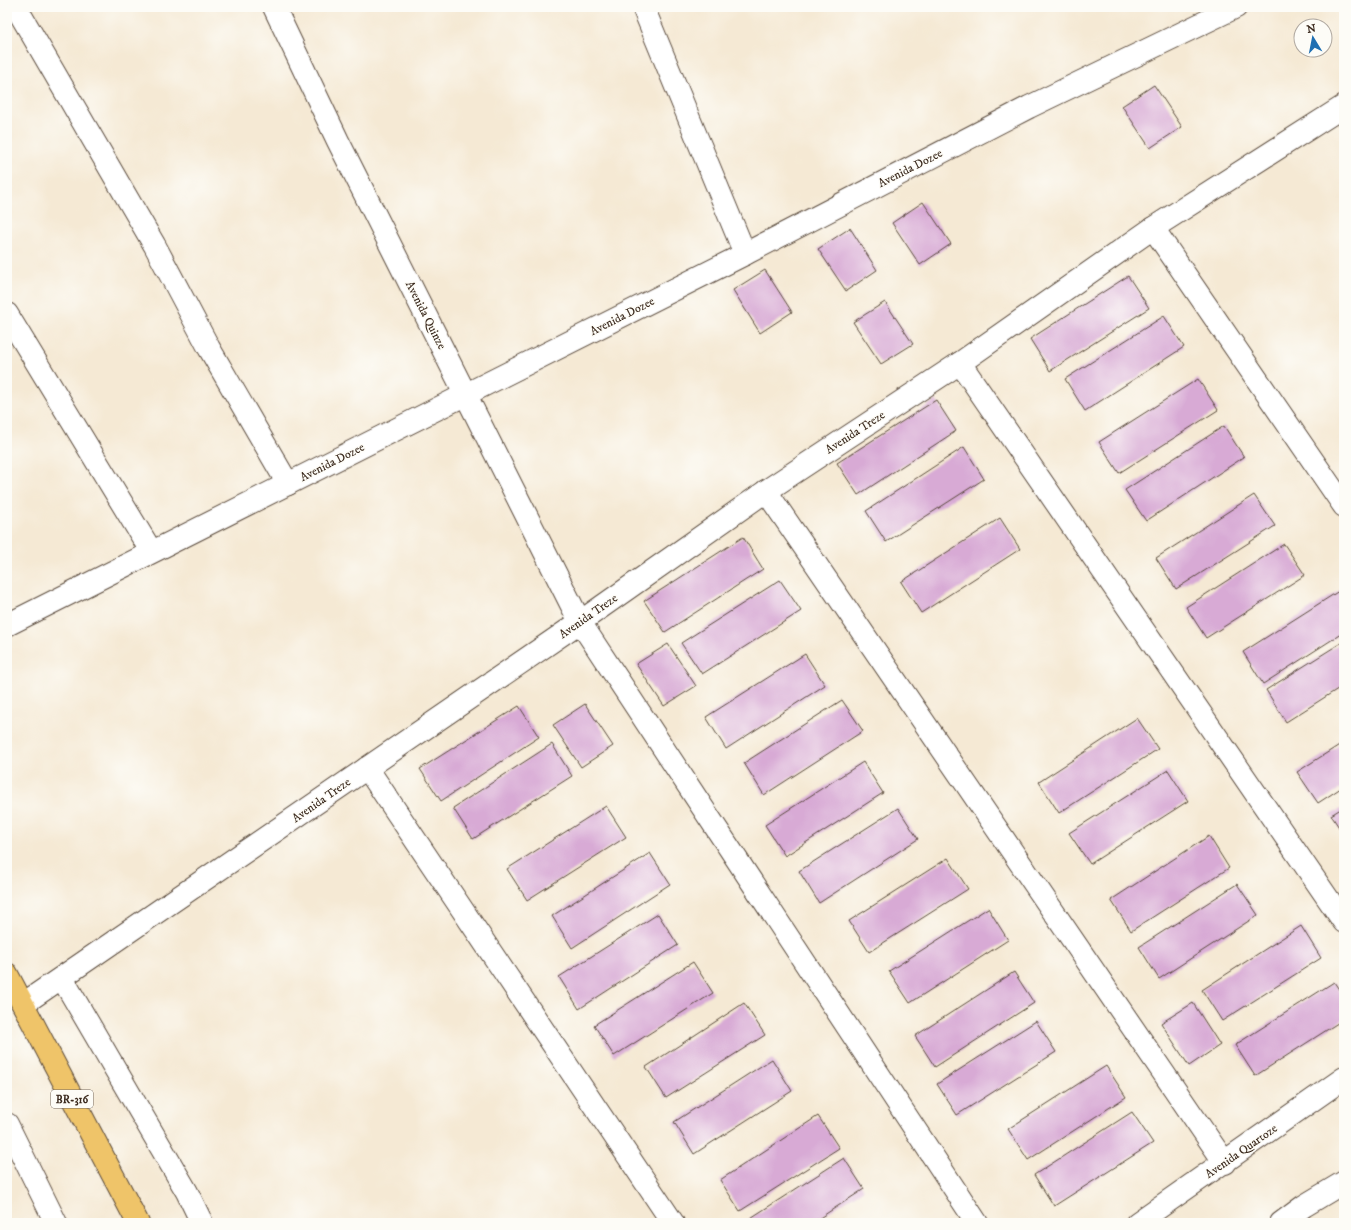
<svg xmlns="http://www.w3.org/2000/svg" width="1351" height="1230" font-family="'IM FELL DW Pica',serif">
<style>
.building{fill:#d8aad5}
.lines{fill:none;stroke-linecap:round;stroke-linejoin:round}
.minor-casing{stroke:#574739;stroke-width:24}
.trunk-casing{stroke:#574739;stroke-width:24}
.minor{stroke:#fff;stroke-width:22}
.trunk{stroke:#efc469;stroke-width:22}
.labels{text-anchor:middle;stroke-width:3;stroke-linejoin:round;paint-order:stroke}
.shield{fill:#fdfcf7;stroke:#75695f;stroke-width:1}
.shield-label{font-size:11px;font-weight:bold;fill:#3b2a1e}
.street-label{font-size:12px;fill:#3b2a1e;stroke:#fdfcf7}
</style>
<rect width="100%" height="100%" fill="#fdfcf7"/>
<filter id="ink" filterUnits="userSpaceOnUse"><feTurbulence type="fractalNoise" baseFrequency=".025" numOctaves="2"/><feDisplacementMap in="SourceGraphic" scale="8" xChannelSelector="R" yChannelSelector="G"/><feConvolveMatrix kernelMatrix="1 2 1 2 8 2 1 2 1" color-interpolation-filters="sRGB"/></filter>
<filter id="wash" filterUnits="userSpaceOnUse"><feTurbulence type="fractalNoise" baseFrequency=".012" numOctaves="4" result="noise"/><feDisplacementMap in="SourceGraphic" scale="16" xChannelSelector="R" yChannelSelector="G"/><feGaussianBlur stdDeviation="0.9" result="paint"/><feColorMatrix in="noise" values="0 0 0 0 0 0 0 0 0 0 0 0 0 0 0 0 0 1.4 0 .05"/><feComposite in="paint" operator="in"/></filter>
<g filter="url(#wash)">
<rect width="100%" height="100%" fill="#f5e9d4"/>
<g id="blocks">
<g class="building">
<polygon points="1154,85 1182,127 1150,148 1122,106"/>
<polygon points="923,202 951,244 920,265 892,223"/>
<polygon points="850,228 877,270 846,291 818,249"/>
<polygon points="765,270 792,312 760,333 733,290"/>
<polygon points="1128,276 1149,308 1050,371 1030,339"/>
<polygon points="885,302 913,344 881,364 853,322"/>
<polygon points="1164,316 1184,347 1085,411 1065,379"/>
<polygon points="1198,379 1218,410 1119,473 1099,442"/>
<polygon points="936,400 956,431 858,495 837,463"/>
<polygon points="1224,426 1244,457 1146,521 1125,490"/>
<polygon points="964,447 984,479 886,542 866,511"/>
<polygon points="1254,495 1275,526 1176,589 1156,558"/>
<polygon points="1000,518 1020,549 921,613 901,582"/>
<polygon points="743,537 763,569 665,632 644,601"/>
<polygon points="1284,544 1305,575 1206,638 1186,607"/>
<polygon points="780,580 801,611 702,674 681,643"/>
<polygon points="1342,589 1344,592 1344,632 1263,684 1243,652"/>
<polygon points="1344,641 1344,685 1286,722 1266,690"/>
<polygon points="668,644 696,686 664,706 636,664"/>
<polygon points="805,654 825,685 726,749 706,717"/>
<polygon points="842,700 863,731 764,795 744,763"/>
<polygon points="585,704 613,746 581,767 553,725"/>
<polygon points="519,706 539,737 441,801 420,769"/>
<polygon points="1137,718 1158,749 1059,813 1039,782"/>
<polygon points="1344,742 1344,786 1318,803 1297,772"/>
<polygon points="552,744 572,776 473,839 453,808"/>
<polygon points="863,762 883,793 785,856 765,825"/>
<polygon points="1168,770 1188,801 1090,864 1069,833"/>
<polygon points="606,806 626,837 527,900 507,869"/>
<polygon points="1344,807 1344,835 1331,815"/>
<polygon points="898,808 918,839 819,903 799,871"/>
<polygon points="1209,836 1229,868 1131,931 1111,900"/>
<polygon points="650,853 670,884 572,948 552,916"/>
<polygon points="948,858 968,889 869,952 849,921"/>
<polygon points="1237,884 1258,915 1159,979 1139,947"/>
<polygon points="988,908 1008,940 910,1003 889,971"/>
<polygon points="658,914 678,945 579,1009 559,977"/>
<polygon points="1301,926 1321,958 1222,1021 1202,990"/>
<polygon points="693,962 713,993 614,1056 594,1025"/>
<polygon points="1014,972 1034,1003 935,1067 915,1036"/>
<polygon points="1334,982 1344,997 1344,1019 1255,1076 1235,1045"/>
<polygon points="744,1003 765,1035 666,1098 646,1067"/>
<polygon points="1193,1003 1220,1045 1189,1066 1161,1023"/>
<polygon points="1036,1021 1056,1052 957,1115 937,1084"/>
<polygon points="772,1059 792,1091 694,1154 674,1122"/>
<polygon points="1106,1066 1126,1097 1028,1160 1008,1129"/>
<polygon points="1132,1112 1153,1143 1054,1206 1034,1175"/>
<polygon points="818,1116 839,1148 740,1211 720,1180"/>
<polygon points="844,1158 864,1189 812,1223 747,1223 746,1221"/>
</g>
</g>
</g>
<g filter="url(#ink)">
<use href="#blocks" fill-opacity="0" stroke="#574739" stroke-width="1"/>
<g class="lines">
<g class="minor-casing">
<g id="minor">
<polyline points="16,7 155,246 209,348 288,484"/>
<polyline points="274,7 338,141 580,622 977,1223"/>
<polyline points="643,7 745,254"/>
<polyline points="1153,228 1344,506"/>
<polyline points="7,314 151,551"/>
<polyline points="960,363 1344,922"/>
<polyline points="766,491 1225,1163"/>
<polyline points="7,625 745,254 1029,107 1236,7"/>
<polyline points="367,768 673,1223"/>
<polyline points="62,978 187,1192 202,1223"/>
<polyline points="23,1004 580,622 766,491 960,363 1153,228 1344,106"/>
<polyline points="7,1124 56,1223"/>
<polyline points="1137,1223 1344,1078"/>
<polyline points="1281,1223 1304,1206 1344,1182"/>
</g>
</g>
<g class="trunk-casing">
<polyline id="trunk" points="7,974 138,1223"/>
</g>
<use href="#minor" class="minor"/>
<use href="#trunk" class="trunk"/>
</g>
</g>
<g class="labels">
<rect class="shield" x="51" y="1090" width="42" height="18" rx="3"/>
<g class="shield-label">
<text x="72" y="1103">BR-316</text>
</g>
<g class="street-label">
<text transform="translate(910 168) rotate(-27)" y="4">Avenida Dozee</text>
<text transform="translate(426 315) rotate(63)" y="4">Avenida Quinze</text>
<text transform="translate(622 316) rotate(-27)" y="4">Avenida Dozee</text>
<text transform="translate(855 432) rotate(-33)" y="4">Avenida Treze</text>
<text transform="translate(332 462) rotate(-27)" y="4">Avenida Dozee</text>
<text transform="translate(588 616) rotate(-35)" y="4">Avenida Treze</text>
<text transform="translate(321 800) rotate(-35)" y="4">Avenida Treze</text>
<text transform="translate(1241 1151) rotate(-35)" y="4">Avenida Quartoze</text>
</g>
</g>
<rect width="1351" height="1230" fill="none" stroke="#fdfcf7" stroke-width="24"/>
<g transform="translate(1313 38) rotate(350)"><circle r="19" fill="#fdfcf7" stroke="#afa8a0"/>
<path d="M0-3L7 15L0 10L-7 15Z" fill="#1f6fb2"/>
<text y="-6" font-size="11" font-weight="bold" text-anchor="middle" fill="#3b2a1e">N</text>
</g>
</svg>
